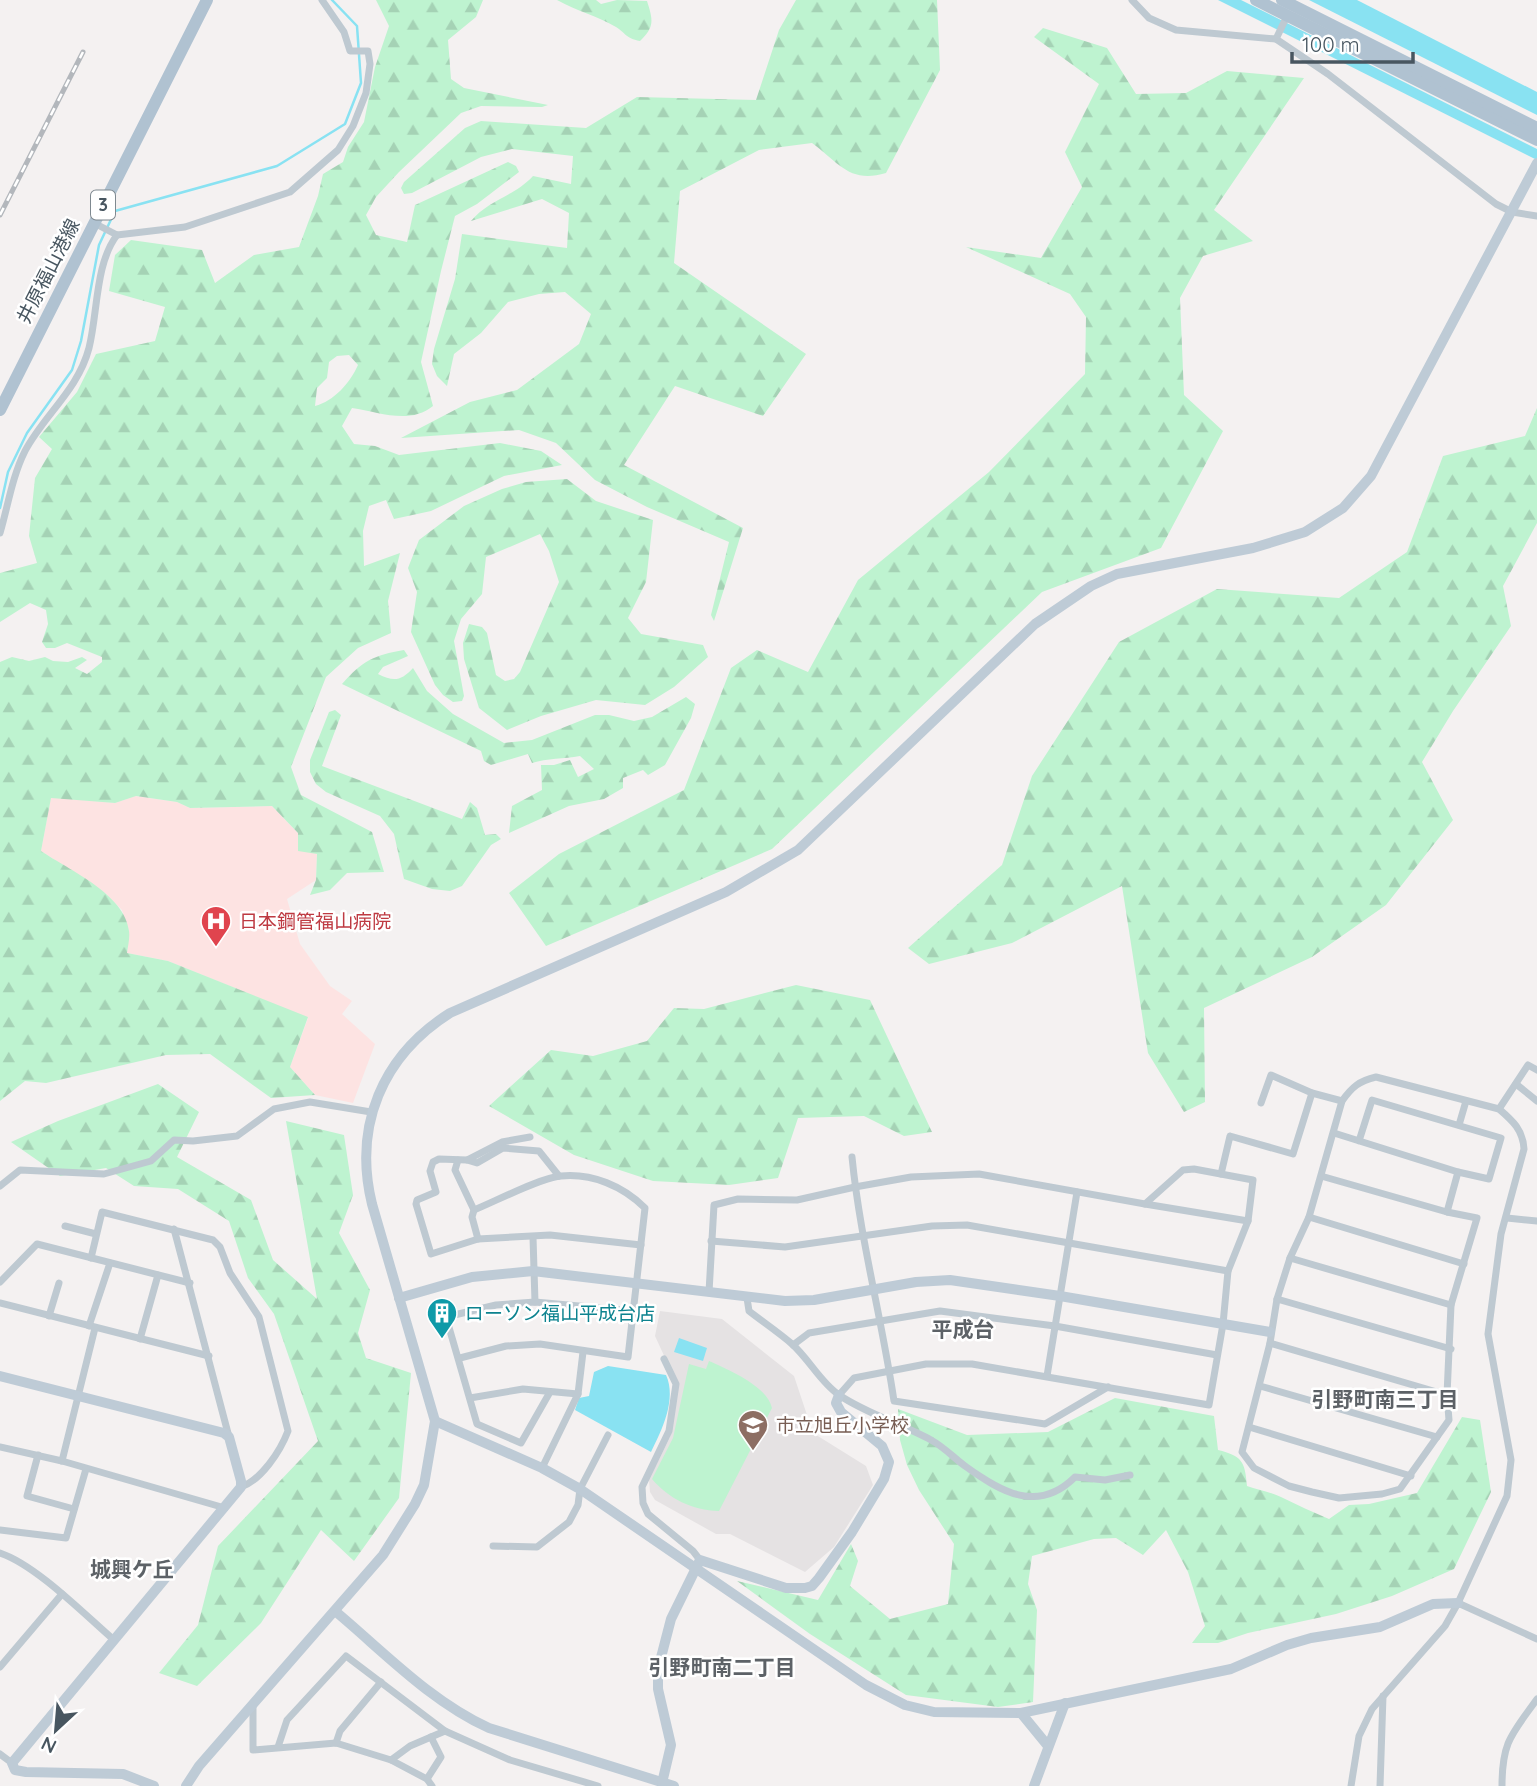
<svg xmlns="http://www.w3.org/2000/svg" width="1537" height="1786" font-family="Quicksand,'Noto Sans JP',sans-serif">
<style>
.education{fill:#e5e2e3}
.medical{fill:#fde3e2}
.grass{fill:#bef3d0}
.forest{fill:url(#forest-firs);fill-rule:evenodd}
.water{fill:#89e2f2}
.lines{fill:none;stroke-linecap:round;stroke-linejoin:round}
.stream{stroke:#89e2f2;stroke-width:2.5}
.street{stroke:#bec9d1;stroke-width:7}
.secondary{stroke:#becbd6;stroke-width:10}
.primary{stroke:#b0c2d1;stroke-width:12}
.rail-casing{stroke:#b3b7bc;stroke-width:5}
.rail{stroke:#fff;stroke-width:2.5;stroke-dasharray:8;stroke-linecap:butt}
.labels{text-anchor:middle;stroke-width:5;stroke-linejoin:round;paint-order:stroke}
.shield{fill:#fff;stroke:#7f8990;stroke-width:2}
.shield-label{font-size:18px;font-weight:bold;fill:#485660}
.street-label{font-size:19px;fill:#485660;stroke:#fff}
.health-label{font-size:19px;fill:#be3a42;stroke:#fff;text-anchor:start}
.culture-label{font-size:19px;fill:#0d838f;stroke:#fff;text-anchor:start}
.education-label{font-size:19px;fill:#785e54;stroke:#fff;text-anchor:start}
.neighbourhood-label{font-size:21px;font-weight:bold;fill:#5d6267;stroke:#fff}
</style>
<defs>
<pattern id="forest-firs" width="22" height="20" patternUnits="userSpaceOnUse" patternTransform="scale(1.75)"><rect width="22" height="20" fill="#bef3d0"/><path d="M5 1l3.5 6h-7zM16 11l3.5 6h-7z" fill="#a5d2b5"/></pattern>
</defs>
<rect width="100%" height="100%" fill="#f4f1f1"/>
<polygon class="education" points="660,1311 722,1319 794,1376 813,1433 866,1466 873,1485 834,1547 805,1572 730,1534 716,1534 655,1500 650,1492 649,1479 670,1437 678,1386 655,1336"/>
<polygon class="medical" points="135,796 177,802 190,808 272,806 317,853 316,880 287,899 300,944 330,986 352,1001 342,1014 375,1044 353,1103 315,1095 290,1067 308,1018 168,961 127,953 129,931 122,910 105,893 41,851 51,797 115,803"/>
<path class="grass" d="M709 1361C729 1370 767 1386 772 1408L719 1511C692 1510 669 1499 652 1479L673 1438 689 1364 706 1369Z"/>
<g class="forest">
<path d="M376 0H483L476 17 448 40 451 79 464 88 548 105 542 107 481 106 461 113 399 172 376 197 366 215 376 235 407 242 415 205 508 162 516 166 519 172 477 204 455 216 441 271 421 362 433 406C410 425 379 412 352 408L342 426 354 444 375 446 399 455 500 443 541 451 562 465 504 476 431 511 394 519 386 500 369 506 363 531 364 566 400 553 388 601 391 633 358 648 326 677 291 767 301 795 372 832 384 872 347 873 330 890 310 895 316 880 317 854 298 851V833L272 806 190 808 177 802 136 796 115 803 51 798 41 851C69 870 125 894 129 931 130 938 128 946 127 953L168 961 308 1017 290 1067 315 1095 271 1098 210 1054 166 1055 46 1083 25 1081 0 1101V662L12 657 29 661 45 657 53 661 68 662 82 657 87 660 75 668 87 674 102 662V657L67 643 55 648H46L42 642 48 624 46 610 30 603 0 622V573L37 563 29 536 35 478 52 449 39 437 77 392 96 354 155 341 165 307 109 291 115 255 131 240 202 250 215 283 254 255 299 247 318 196 323 174 343 162 348 147 364 122 375 67 389 26ZM349 355 358 365C350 383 334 401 315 406L317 388 327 378 329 362 337 356Z"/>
<path d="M557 0H596L601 4 617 0 647 1C653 20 655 27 640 41 625 38 627 34 616 27 598 16 576 11 557 0Z"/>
<path d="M796 0H937L940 70 886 173C850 184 839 163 812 143L759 150 680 191 674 263 806 354 763 416 675 386 624 465 743 528 714 621 711 615 729 542 647 507 595 480 556 443 519 430 401 438 470 402 517 390 579 344 591 314 565 292 539 294 508 302 481 333 454 354 447 386 437 376 432 364 434 349 455 279 462 234 567 248 569 213 542 199 471 221C488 200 515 196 533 176L571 184 573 156 512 149 481 157 412 193 404 194 401 188 404 182 465 128 481 121 586 128 637 97 756 100 779 30Z"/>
<polygon points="1043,28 1107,48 1136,94 1186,93 1227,71 1304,78 1214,210 1253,241 1203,256 1180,298 1184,395 1223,431 1161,548 1042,592 772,849 546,946 509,893 559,854 684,790 731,668 757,650 808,672 858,580 989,472 1085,374 1086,317 1070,294 966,247 1041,258 1082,187 1065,152 1099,84 1034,37"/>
<polygon points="1537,408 1537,523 1503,586 1511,626 1453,711 1422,762 1453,820 1386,905 1312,957 1204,1008 1205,1102 1184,1112 1148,1053 1122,886 1012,943 929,964 908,948 1002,865 1032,776 1119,642 1217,589 1339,598 1407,552 1443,456 1525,436"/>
<polygon points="567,479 596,501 653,520 646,582 628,618 641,634 703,645 708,657 674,687 645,705 596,700 541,716 507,730 479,708 464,659 463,643 469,624 482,627 487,633 496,675 505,681 514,679 520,672 559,582 549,551 540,534 486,557 482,594 461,619 454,641 464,696 462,701 453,702 443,695 435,685 411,632 417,592 408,568 419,540 464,506 502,489 526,482"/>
<path d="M404 650 408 656 383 667 378 674C394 682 401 681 413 668L427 691 453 714 504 743 532 740 595 715H609L634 721 652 717 686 697 695 704 691 718 665 765 648 775 643 770 623 778V788L604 799 569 806 509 833 512 806 542 790 541 765H554L570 760 578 777 594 769 580 756C564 759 547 758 532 763L528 754 491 765 484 761 481 751 342 684C362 661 374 655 404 650Z"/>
<polygon points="335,710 341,715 322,766 462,819 470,802 477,808 485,835 496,834 501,839 491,845 462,886 450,891 432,889 404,879 394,834 380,816 326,792 316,784 310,772 310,760 329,712"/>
<polygon points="796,985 870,1000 932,1132 904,1136 864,1116 798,1118 778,1178 729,1185 653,1181 574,1155 489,1106 551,1050 593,1056 647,1041 674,1008 704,1009"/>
<polygon points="158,1084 199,1112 177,1157 251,1200 273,1260 317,1299 286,1121 344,1135 353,1195 339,1233 370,1290 358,1333 366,1358 411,1373 399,1498 354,1561 321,1530 261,1623 197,1686 159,1673 198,1625 218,1546 318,1441 274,1314 248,1278 229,1221 178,1189 134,1186 106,1168 60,1176 11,1142 58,1121"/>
<path d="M1115 1398 1214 1416 1218 1450C1242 1456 1245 1461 1247 1486 1258 1490 1271 1492 1281 1497 1297 1505 1313 1512 1329 1519L1349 1505 1369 1504 1417 1493 1462 1417 1480 1420 1491 1492 1454 1569 1392 1596 1336 1614 1248 1633 1218 1643H1192L1205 1626 1188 1572 1166 1530 1143 1555 1116 1538 1094 1539 1032 1556 1028 1584 1037 1610 1033 1702 998 1707 906 1695 810 1634 737 1581 818 1600 851 1544 858 1561 850 1586 890 1619 948 1604 954 1544 919 1490 907 1465 900 1440 898 1409 967 1435 1048 1432Z"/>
</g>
<g class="water">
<polygon points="1218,0 1241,0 1537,149 1537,160"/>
<polygon points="1309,0 1357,0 1537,92 1537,115"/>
<polygon points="679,1338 707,1348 703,1361 674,1352"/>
<path d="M608 1366 666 1375C677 1399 662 1430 651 1452L575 1410 579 1398 589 1396 594 1372Z"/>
</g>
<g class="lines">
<polyline class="stream" points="0,508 8,472 27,433 72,370 81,341 99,245 115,211 277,166 345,124 361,83 357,26 332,0"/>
<g class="street">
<polyline points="1132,0 1149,18 1176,30 1276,39 1328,74 1496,204 1512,212 1537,216"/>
<polyline points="1276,39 1287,16"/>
<polyline points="94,223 117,235 185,227 290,192 338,150 353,126 366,93 370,64 368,51 350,51 344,32 322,0"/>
<path d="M0 533C8 506 12 477 25 451 44 415 78 390 89 348 98 312 95 264 117 235"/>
<polyline points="1516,1084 1537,1101"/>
<polyline points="1261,1103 1271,1075 1312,1093 1342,1101"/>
<polyline points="1499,1109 1528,1065 1537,1070"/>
<polyline points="1459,1125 1466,1101"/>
<polyline points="1334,1133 1458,1172 1489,1179 1501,1138 1372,1100 1359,1141"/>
<polyline points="530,1137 502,1142 467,1160 439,1159 433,1162 430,1171 436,1192 417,1200 416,1204 431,1254 478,1239 550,1235 641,1245"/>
<path d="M852 1157C860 1239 882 1319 894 1401L1045 1424 1108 1387"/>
<path d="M458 1160 455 1170 474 1210C494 1202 542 1177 561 1176 592 1173 623 1186 645 1208L628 1357 540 1344 506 1346 460 1358"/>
<polyline points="467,1160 477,1163 503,1148 539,1151 559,1176"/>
<polyline points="1221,1174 1230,1136 1293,1154 1312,1093"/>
<path d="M1321 1176 1447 1212 1477 1218 1451 1305 1447 1395 1449 1420 1400 1489 1382 1494 1339 1498 1312 1492 1289 1486 1254 1468 1242 1452 1270 1343 1277 1299 1290 1258 1309 1217 1342 1101C1352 1087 1359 1081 1376 1077L1499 1109C1513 1121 1523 1130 1524 1149L1501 1234 1488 1334 1511 1460 1507 1496 1458 1603 1537 1639"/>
<polyline points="0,1186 20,1170 104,1174 151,1161 174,1140 193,1141 237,1136 274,1109 310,1102 371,1112"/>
<polyline points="1145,1204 1248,1221"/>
<polyline points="474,1210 472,1217 478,1239"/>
<polyline points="1447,1212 1458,1172"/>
<polyline points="1309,1217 1464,1264"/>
<polyline points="1507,1218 1537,1221"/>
<polyline points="65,1226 96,1234"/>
<polyline points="174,1229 229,1437"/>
<polyline points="533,1237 535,1302"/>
<polyline points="711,1241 785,1247 932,1226 967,1225 1228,1271"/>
<path d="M91 1258 102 1212 213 1240 220 1247 230 1273 259 1317 288 1431C280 1452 261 1480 241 1487"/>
<polyline points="1290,1258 1451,1305"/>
<polyline points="0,1282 37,1244 190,1283"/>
<polyline points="709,1292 714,1205 738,1199 797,1200 855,1187 911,1177 979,1174 1145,1204 1183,1170 1194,1169 1253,1180 1248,1221 1228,1271 1223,1324 1209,1405 972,1364 926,1364 854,1378 839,1395"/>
<path d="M747 1298 749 1311C763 1322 778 1332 792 1344 809 1359 820 1382 839 1395 867 1414 902 1424 931 1440 944 1447 954 1458 965 1466 1001 1492 1038 1514 1075 1477L1105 1480 1130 1475"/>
<polyline points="1277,1299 1451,1349"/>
<polyline points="0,1303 209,1356"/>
<polyline points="49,1316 59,1283"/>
<polyline points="89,1326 110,1263"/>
<polyline points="140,1339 158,1275"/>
<polyline points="1270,1343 1447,1395"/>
<polyline points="793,1345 809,1333 940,1311 1055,1326 1217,1355"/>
<polyline points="664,1359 676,1384 669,1431 642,1487 643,1503 648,1514 693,1551 700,1560"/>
<polyline points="1047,1376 1077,1192"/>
<polyline points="1260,1386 1437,1437"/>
<polyline points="550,1392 521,1443 477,1424 446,1317 496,1305 535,1302 634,1311"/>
<polyline points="470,1398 523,1389 578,1394"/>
<polyline points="1249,1427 1411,1476"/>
<polyline points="0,1447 62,1461 225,1508"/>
<polyline points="38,1455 27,1496 74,1509"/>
<polyline points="62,1461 95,1328"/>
<polyline points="542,1468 578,1394 583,1352"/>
<polyline points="0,1530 66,1538 86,1469"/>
<polyline points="493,1546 537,1547 569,1522 578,1505 580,1489 608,1435"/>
<path d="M0 1553C36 1565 84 1614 114 1640"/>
<polyline points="0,1667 62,1594"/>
<polyline points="253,1704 253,1750 336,1743 391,1760 410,1746 445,1731 510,1760 598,1786"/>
<polyline points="336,1743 340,1731 381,1682"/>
<polyline points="278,1747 287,1720 346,1656 445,1731"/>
<polyline points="0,1754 12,1763"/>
<polyline points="391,1760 427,1779 432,1786"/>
<polyline points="427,1779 441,1757 431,1737"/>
<polyline points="1351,1786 1359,1736 1372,1709 1445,1626 1458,1603"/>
<polyline points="1380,1786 1383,1696"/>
<path d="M1502 1786C1502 1741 1512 1734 1537 1699"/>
</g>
<g class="secondary">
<polyline points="399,1298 472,1277 533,1271 785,1301 814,1300 916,1282 950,1280 1060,1296 1270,1332"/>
<polyline points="0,1376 224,1433 229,1437 241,1481 241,1487 12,1763 15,1770 26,1772 123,1774 154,1786"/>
<polyline points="435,1421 542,1468 580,1489 866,1685 905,1705 934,1712 1021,1713 1231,1669 1287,1645 1311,1638 1380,1627 1433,1604 1458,1603"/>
<path d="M335 1611C384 1652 430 1701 489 1728L674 1786"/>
<polyline points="1021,1713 1048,1746"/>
<polyline points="662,1783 671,1745 658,1689 658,1669 671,1619 700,1560 786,1588 805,1588 812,1586 819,1578 852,1532 884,1479 889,1462 882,1446 841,1412 836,1403 839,1395"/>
<path d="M186 1786 199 1766 383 1555 415 1504 424 1485 435 1421 372 1204C353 1126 382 1056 450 1013L726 892 798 850 1035 624 1091 586 1117 574 1253 548 1305 532 1343 508 1371 476 1537 163"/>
<polyline points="1034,1786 1065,1703"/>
</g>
<g class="primary">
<polyline points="1256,0 1537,140"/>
<polyline points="1282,0 1537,128"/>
<polyline points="0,410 207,0"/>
</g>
<g class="rail-casing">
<polyline id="rail" points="0,215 83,52"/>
</g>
<use href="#rail" class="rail"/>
</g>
<defs>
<g id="hospital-pin" transform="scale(1.575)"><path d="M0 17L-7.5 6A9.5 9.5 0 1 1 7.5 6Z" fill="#e0444e" stroke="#fff"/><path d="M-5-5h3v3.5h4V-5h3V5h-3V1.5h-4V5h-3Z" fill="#fff"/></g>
<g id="building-pin" transform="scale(1.575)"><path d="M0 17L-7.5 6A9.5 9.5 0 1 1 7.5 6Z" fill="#0f9aa8" stroke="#fff"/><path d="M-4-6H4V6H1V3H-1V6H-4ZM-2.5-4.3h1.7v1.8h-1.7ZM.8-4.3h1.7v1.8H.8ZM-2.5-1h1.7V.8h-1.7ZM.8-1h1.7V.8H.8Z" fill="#fff"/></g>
<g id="school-pin" transform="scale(1.575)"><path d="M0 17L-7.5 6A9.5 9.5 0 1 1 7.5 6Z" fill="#8d6e63" stroke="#fff"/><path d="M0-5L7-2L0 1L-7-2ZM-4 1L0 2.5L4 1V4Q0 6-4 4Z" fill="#fff"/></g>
</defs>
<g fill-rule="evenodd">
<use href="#hospital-pin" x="216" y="921"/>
<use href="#building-pin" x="442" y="1313"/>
<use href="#school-pin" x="753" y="1425"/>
</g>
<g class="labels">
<rect class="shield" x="91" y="190.5" width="24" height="29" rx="5"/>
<g class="shield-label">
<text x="103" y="211">3</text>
</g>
<g class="street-label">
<text transform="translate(48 271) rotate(-63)" y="7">井原福山港線</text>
</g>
<g class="health-label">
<text x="239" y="928">日本鋼管福山病院</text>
</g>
<g class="culture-label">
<text x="465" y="1320">ローソン福山平成台店</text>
</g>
<g class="education-label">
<text x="776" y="1432">市立旭丘小学校</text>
</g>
<g class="neighbourhood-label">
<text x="963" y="1337">平成台</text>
<text x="1385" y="1407">引野町南三丁目</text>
<text x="132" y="1577">城興ケ丘</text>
<text x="722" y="1675">引野町南二丁目</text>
</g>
</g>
<g transform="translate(56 1730) rotate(206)" stroke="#ffffff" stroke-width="5" paint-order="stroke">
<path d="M0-5L12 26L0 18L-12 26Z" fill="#485660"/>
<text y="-10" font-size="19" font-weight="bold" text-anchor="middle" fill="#485660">N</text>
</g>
<path d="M1292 52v10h121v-10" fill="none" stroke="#485660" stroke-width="3.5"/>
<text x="1302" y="52" font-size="21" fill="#485660" stroke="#ffffff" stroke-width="5" paint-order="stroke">100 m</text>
</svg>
